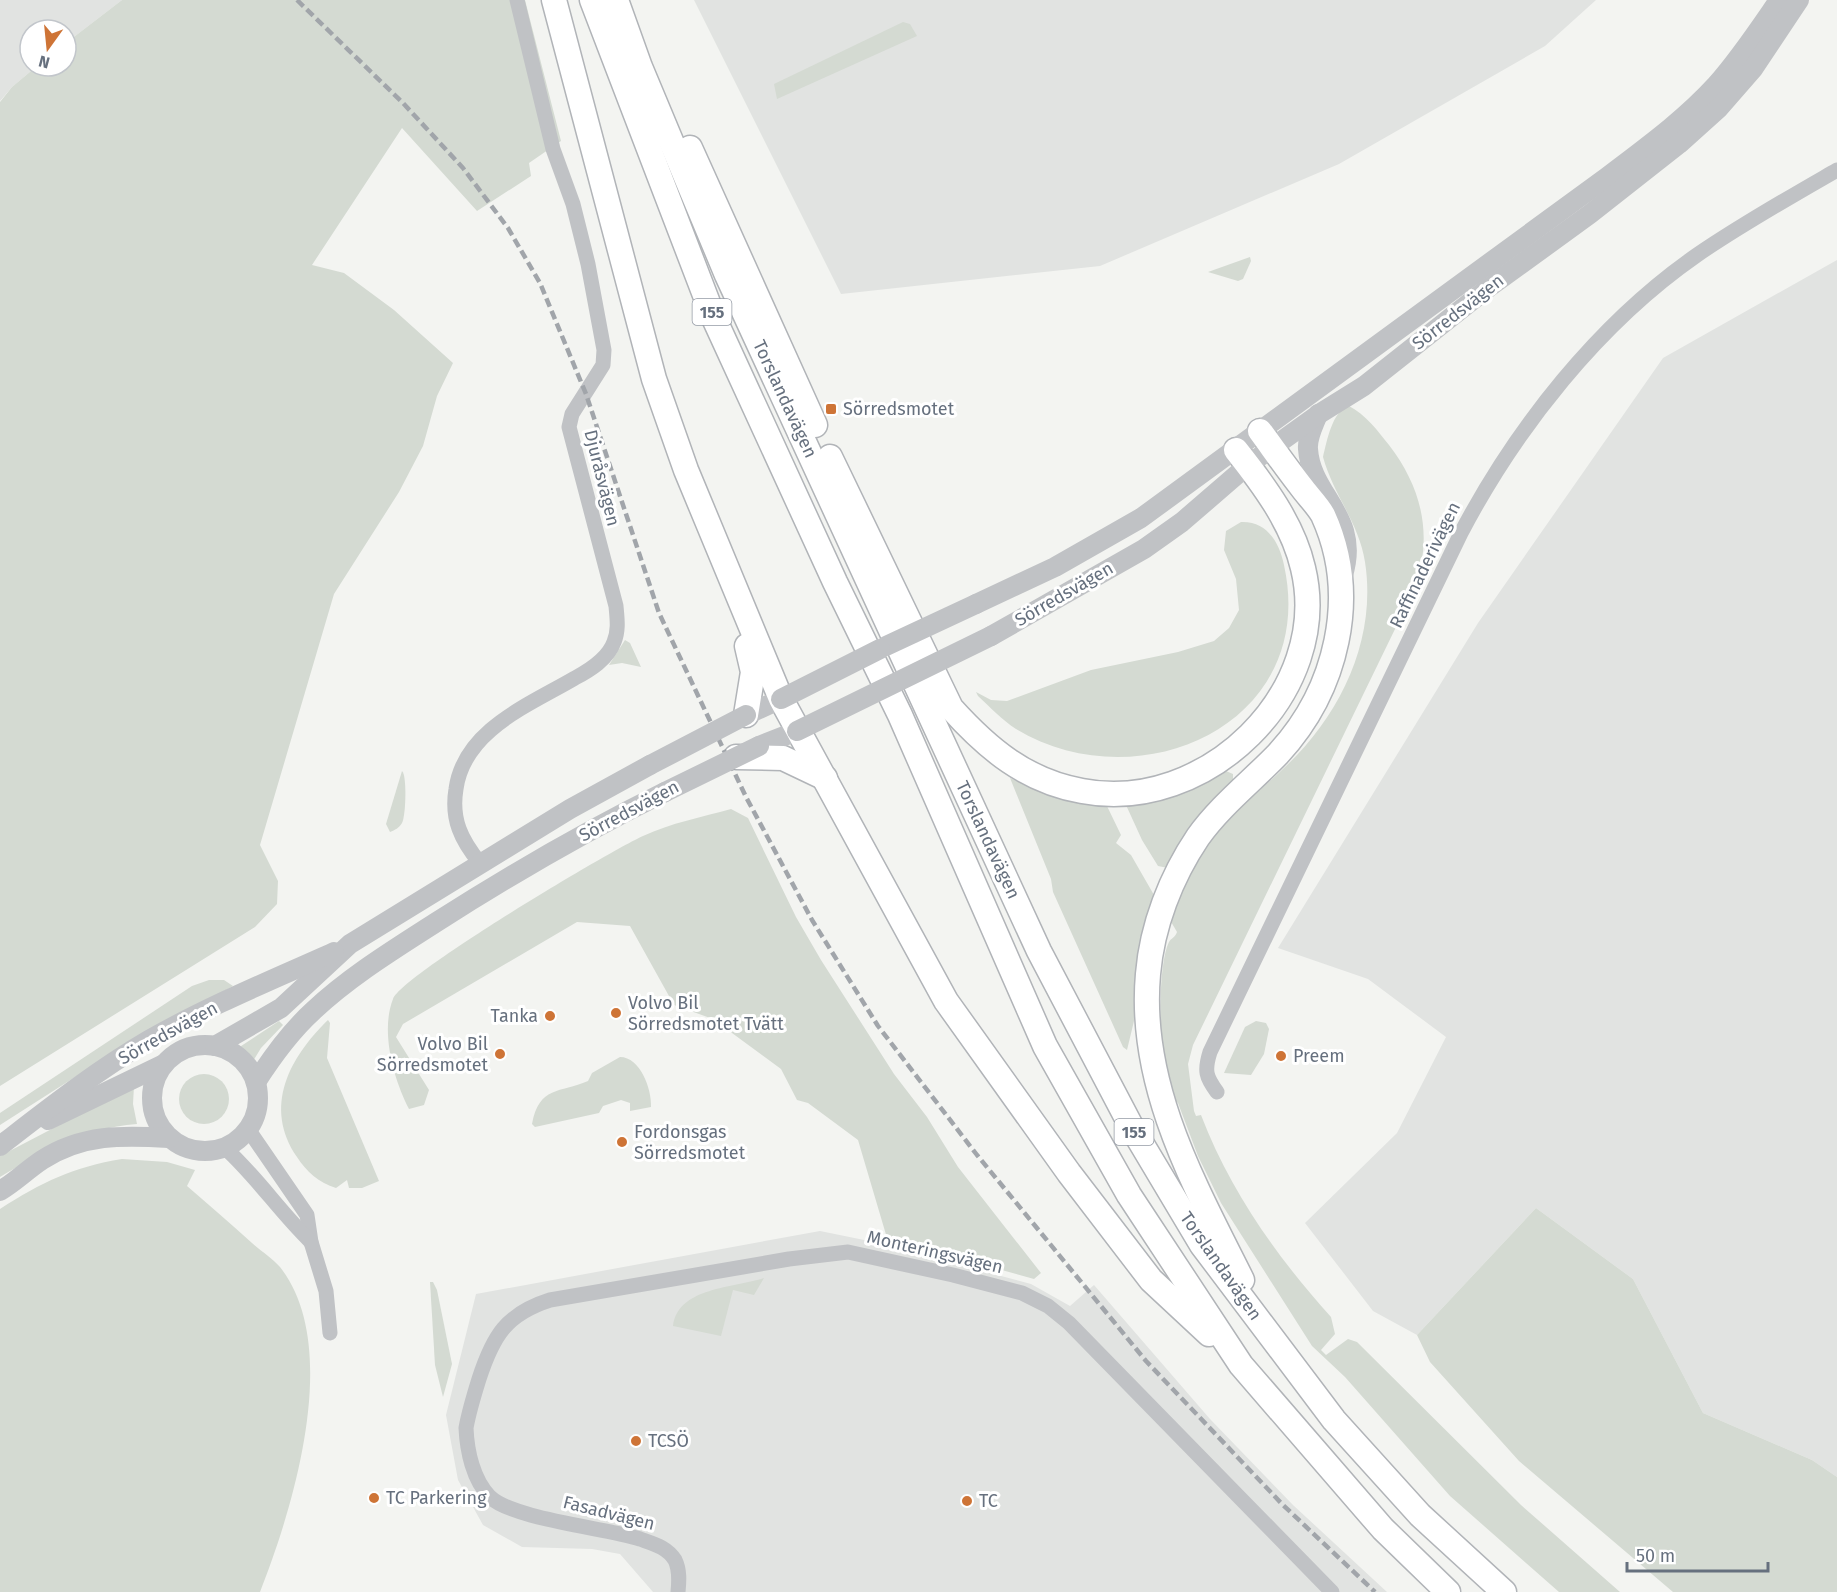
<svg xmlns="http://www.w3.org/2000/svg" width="1837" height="1592" font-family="'Fira Sans',sans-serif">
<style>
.built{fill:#e1e3e1}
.green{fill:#d4dad2}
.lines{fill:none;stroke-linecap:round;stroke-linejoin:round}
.primary-casing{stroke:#b1b4b8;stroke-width:27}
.minor{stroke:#c0c2c5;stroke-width:15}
.tertiary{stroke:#c0c2c5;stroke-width:20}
.primary{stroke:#fff;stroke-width:24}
.rail{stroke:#a1a5aa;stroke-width:4.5;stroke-dasharray:9 4.5;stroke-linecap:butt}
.tertiary-bridge{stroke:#c0c2c5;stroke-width:20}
.poi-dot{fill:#ce7436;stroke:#fff;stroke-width:2}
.labels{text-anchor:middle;stroke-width:6;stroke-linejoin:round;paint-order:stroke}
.shield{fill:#fff;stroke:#949ba5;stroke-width:1.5}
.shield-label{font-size:16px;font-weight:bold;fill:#66707e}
.street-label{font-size:18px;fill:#66707e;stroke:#fff}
.poi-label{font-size:18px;fill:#66707e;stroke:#fff;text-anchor:start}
</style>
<rect width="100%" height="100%" fill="#f3f4f1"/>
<g class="built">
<polygon points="0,0 122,0 66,43 66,30 30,30 30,66 37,66 12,87 0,101"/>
<polygon points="694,0 1596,0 1545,46 1339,164 1100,266 841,294"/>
<polygon points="1837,260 1837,1477 1812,1460 1703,1413 1633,1279 1536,1208 1417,1335 1373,1311 1305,1223 1397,1133 1446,1037 1368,979 1278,948 1478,623 1663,358"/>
<polygon points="820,1231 874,1242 1031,1284 1070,1306 1094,1285 1210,1419 1293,1505 1387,1592 653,1592 620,1554 592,1549 522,1547 483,1525 458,1480 446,1415 476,1294"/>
</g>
<g class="green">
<polygon points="122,0 525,0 561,141 529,163 531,176 477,211 402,128 312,265 344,273 394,310 453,363 437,396 423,446 399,492 334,594 260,845 278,881 277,904 255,927 0,1086 0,102 12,87 37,66 66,66 66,43"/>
<polygon points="903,22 910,24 917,36 777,99 774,84"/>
<polygon points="1250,257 1251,261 1243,279 1238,281 1208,272"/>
<path d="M1349 406C1365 414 1378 431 1389 445 1423 489 1434 539 1413 592L1193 1045 1188 1064 1194 1111 1196 1116 1201 1115C1230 1191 1277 1257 1331 1317L1335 1334 1321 1350 1326 1355 1348 1339 1357 1342 1521 1505 1620 1592H1559L1450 1496 1345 1377 1312 1346 1221 1203 1198 1156 1178 1103C1157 1086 1156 967 1169 942 1171 938 1175 938 1177 932L1170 920C1182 890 1193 861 1214 836 1234 810 1263 789 1286 766 1341 714 1377 639 1365 562 1359 523 1333 494 1323 457 1327 441 1332 411 1349 406Z"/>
<path d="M1241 522C1267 521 1279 542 1284 565 1319 724 1139 803 1016 729 1002 720 990 707 978 696L976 692 991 700 1007 701 1091 670 1178 652 1214 641 1229 628 1239 610 1236 579 1224 550 1226 531Z"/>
<polygon points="625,640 630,643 641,667 622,663 609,665"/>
<path d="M402 771C407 775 406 815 402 823 399 828 395 830 390 832L386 824Z"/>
<polygon points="1226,771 1233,774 1233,780 1215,800 1168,868 1158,866 1142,840 1126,805 1130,802 1179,795"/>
<polygon points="1010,778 1044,793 1106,804 1121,835 1116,843 1131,855 1154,895 1138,971 1134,1021 1127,1050 1123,1047 1053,892 1051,879"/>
<path d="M731 809 748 818 796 917 821 960 894 1074 927 1117 958 1167 1041 1273 1034 1279 887 1238 858 1140 808 1103 797 1100 781 1069 732 1033 724 1023 674 1005 630 926 577 922 403 1024 396 1037 429 1090 424 1105 409 1109C394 1080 380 1032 393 999 403 974 608 852 643 836 671 823 702 817 731 809Z"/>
<polygon points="209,980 224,980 233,986 122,1047 0,1125 0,1113 192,986"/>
<path d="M328 1020 330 1023 327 1058 379 1181 362 1188H349L347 1180 336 1188C319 1183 306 1171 297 1157 263 1107 289 1058 328 1020Z"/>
<polygon points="279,1021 283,1025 261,1048 250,1066 235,1050"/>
<polygon points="1256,1021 1266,1023 1269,1029 1264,1054 1251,1075 1224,1073 1245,1027"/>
<path d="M620 1057C640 1057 652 1089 651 1107L630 1111V1103L621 1100 603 1106 599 1113 535 1127 532 1124C539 1086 560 1093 588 1081L592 1073Z"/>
<circle cx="204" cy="1099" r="25"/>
<path d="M134 1086 133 1104 137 1124C81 1129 48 1149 0 1177V1156Z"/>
<path d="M122 1159 167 1162 195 1170 187 1186C209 1205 231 1224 252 1243 261 1251 272 1258 280 1267 343 1347 293 1508 260 1592H0V1209C42 1182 73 1167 122 1159Z"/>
<polygon points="1536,1208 1633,1279 1703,1413 1812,1460 1837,1477 1837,1592 1673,1592 1519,1461 1430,1362 1417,1335"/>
<path d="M764 1278 754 1295 733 1290 721 1336 673 1326C678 1287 734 1288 764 1278Z"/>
<polygon points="430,1282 433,1282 437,1290 452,1364 443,1397 435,1365"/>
</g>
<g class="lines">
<g class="primary-casing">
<g id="primary">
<polyline points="554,0 654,379 686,470 781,699 946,1001 1069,1173 1151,1280 1209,1334"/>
<polyline points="592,0 713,316 835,582 900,715 1045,1046 1129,1195 1241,1365 1383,1529 1448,1592"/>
<polyline points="616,0 640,67 727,275 1039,951 1131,1126 1202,1245 1334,1420 1420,1515 1504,1592"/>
<polyline points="690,148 815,425"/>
<path d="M830 457 951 708C988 749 1026 781 1082 791 1205 815 1333 692 1303 568 1293 524 1263 484 1236 450"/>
<polyline points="746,715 753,672 747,646"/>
<polyline points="736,757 783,758 825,778"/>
<path d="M1242 1280C1194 1184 1138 1085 1148 974 1152 926 1171 877 1198 837 1220 806 1252 781 1278 754 1337 690 1360 596 1323 515 1318 506 1309 497 1303 489 1288 470 1274 450 1260 431"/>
</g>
</g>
<g class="minor">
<path d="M480 863C461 840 451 819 456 789 464 730 529 705 575 678 590 670 608 659 614 642 619 630 617 618 616 606L569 427 572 414 603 365 604 350 588 264 573 204 553 149 517 0"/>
<path d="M1217 1092C1206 1077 1204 1071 1210 1052L1461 533C1516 428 1599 323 1697 255 1742 224 1790 197 1837 170"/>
<polyline points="248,1129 307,1215 311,1242 326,1291 330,1333"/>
<path d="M225 1148C257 1177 280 1212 311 1242"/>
<path d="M678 1592C679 1582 680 1570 675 1560 667 1547 654 1544 640 1539 606 1528 513 1519 490 1497 473 1480 467 1451 466 1428 469 1411 474 1395 479 1379 493 1336 506 1314 550 1300L789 1259 848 1252 953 1275 1022 1293 1048 1306 1069 1323 1332 1592"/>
</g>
<g class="tertiary">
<path d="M1318 414C1314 425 1307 437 1308 449 1311 496 1361 516 1343 575"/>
<path d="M976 604 1055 567 1141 518 1607 177C1645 148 1684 120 1716 85 1740 58 1759 29 1779 0"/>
<polyline points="991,636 1144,549 1182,522 1248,465 1319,414 1364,386 1488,288 1590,214 1679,144 1719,108 1753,69 1799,0"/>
<polyline points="746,715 781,699"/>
<polyline points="759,746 797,731"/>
<circle cx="205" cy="1098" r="53"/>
<polyline points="215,1046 281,1008 350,944 570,809 650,765"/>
<path d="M256 1082C272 1057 291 1031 313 1011 349 977 393 950 435 923 510 875 586 831 665 792"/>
<polyline points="48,1120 164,1064"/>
<path d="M0 1146C48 1109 96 1071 149 1040 208 1006 272 980 334 952"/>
<path d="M0 1191C15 1182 27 1170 42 1160 82 1134 123 1135 169 1138"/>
</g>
<use href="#primary" class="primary"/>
<polyline class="rail" points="297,0 403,103 463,168 508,228 540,283 586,394 659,613 746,797 812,920 878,1026 977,1155 1146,1361 1282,1504 1375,1592"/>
<g class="tertiary-bridge">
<polyline points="886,646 976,604"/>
<polyline points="781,699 880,649"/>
<polyline points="797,731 991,636"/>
<polyline points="650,765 746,715"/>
<polyline points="665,792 759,746"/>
</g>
</g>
<g class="poi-dot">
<rect x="825" y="403" width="12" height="12" rx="3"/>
<circle cx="616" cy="1013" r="6"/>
<circle cx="550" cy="1016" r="6"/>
<circle cx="500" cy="1054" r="6"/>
<circle cx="1281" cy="1056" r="6"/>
<circle cx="622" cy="1142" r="6"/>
<circle cx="636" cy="1441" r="6"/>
<circle cx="374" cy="1498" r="6"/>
<circle cx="967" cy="1501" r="6"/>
</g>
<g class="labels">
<g class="shield">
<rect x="692.5" y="299" width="39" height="26" rx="4.5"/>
<rect x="1114.5" y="1119" width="39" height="26" rx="4.5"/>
</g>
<g class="shield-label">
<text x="712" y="318">155</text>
<text x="1134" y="1138">155</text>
</g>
<g class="street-label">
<text transform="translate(1458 312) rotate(-38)" y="6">Sörredsvägen</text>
<text transform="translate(785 399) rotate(65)" y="6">Torslandavägen</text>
<text transform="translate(602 478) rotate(76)" y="6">Djuråsvägen</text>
<text transform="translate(1425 565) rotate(-64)" y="6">Raffinaderivägen</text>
<text transform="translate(1064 594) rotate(-30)" y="6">Sörredsvägen</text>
<text transform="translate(629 811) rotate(-28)" y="6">Sörredsvägen</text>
<text transform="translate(988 840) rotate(65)" y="6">Torslandavägen</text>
<text transform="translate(168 1033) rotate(-29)" y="6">Sörredsvägen</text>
<text transform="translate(935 1252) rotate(13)" y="6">Monteringsvägen</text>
<text transform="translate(1221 1266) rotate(55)" y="6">Torslandavägen</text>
<text transform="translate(609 1513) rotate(14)" y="6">Fasadvägen</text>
</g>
<g class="poi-label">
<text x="843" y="415">Sörredsmotet</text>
<text x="628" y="1009">Volvo Bil<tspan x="628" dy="21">Sörredsmotet Tvätt</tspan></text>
<text x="538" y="1022" text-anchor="end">Tanka</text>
<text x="488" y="1050" text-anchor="end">Volvo Bil<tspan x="488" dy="21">Sörredsmotet</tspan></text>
<text x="1293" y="1062">Preem</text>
<text x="634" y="1138">Fordonsgas<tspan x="634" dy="21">Sörredsmotet</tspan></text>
<text x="648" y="1447">TCSÖ</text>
<text x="386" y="1504">TC Parkering</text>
<text x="979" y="1507">TC</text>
</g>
</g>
<g transform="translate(48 48) rotate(195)"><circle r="28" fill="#ffffff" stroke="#c2c6cb" stroke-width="1.5"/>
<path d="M0-4.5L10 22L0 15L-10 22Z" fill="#ce7436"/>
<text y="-9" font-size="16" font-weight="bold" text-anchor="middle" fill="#66707e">N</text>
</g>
<path d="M1627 1562v9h141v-9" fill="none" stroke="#66707e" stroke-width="3"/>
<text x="1636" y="1562" font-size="18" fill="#66707e" stroke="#ffffff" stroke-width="4.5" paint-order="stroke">50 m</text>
</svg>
